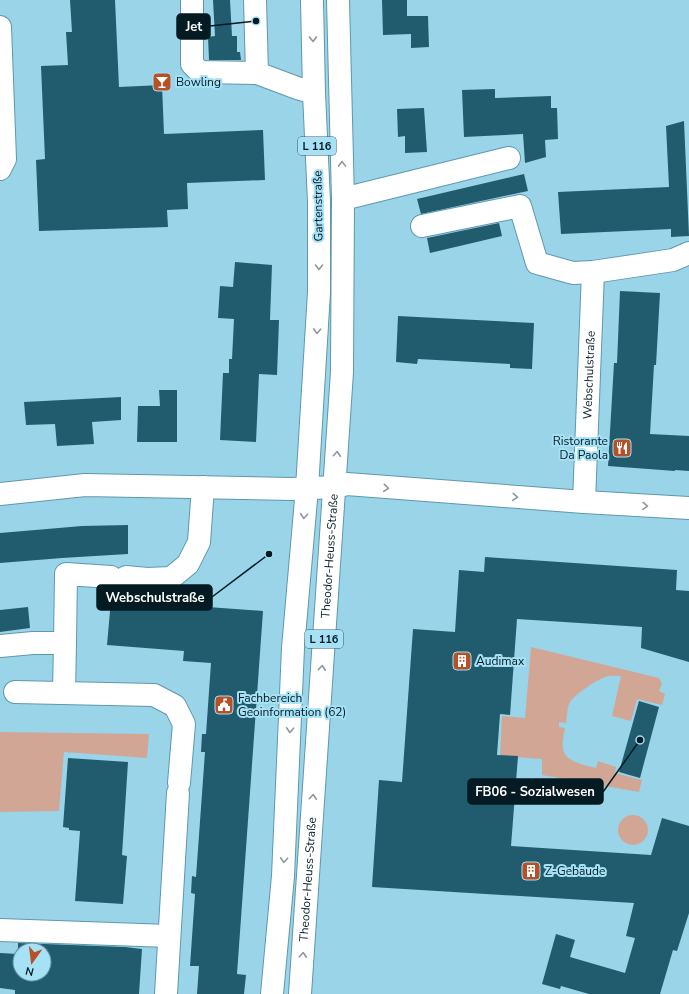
<svg xmlns="http://www.w3.org/2000/svg" width="689" height="994" font-family="'Nunito Sans',sans-serif">
<style>
.green{fill:#d2a695}
.building{fill:#215c6e;fill-rule:evenodd}
.lines{fill:none;stroke-linecap:round;stroke-linejoin:round}
.minor-casing{stroke:#5f98ab;stroke-width:24}
.major-casing{stroke:#5f98ab;stroke-width:24}
.minor{stroke:#fff;stroke-width:22}
.major{stroke:#fff;stroke-width:22}
.oneway{stroke:#8e989c}
.labels{text-anchor:middle;stroke-width:4;stroke-linejoin:round;paint-order:stroke}
.shield{fill:#a6e1f6;stroke:#355662;stroke-width:1}
.shield-label{font-size:11px;font-weight:bold;fill:#041b23}
.poi-label{font-size:12px;fill:#041b23;stroke:#a6e1f6;text-anchor:start}
.street-label{font-size:12px;fill:#041b23;stroke:#a6e1f6}
.leader{fill:none;stroke:#041b23;stroke-width:1.5}
.callout-dot{fill:#041b23;stroke:#a6e1f6;stroke-width:1.5}
.callout{fill:#041b23;stroke:#041b23;stroke-width:1.5}
.callout-label{font-size:13px;text-anchor:middle;font-weight:bold;fill:#fff}
</style>
<rect width="100%" height="100%" fill="#99d4e9"/>
<g class="green">
<path d="M531 647 659 678 662 684 659 691 665 694 662 705 637 699 631 721 612 716 621 676C616 676 610 675 605 677 596 680 572 696 569 704 567 709 567 717 566 723L559 722V727L565 728C564 734 562 741 563 747 563 762 585 765 596 768L598 761 616 767 615 773 642 780 639 792 542 775V759L500 756 502 716 525 718Z"/>
<polygon points="0,732 149,734 147,758 64,752 59,811 0,812"/>
<circle cx="633" cy="830" r="15"/>
</g>
<g class="building">
<polygon points="70,0 115,0 119,87 162,85 164,134 263,130 265,180 187,183 188,209 167,210 168,227 39,231 36,160 45,159 41,66 68,65 66,32 72,32"/>
<polygon points="213,0 230,0 232,36 237,36 237,52 240,52 241,60 209,60 208,37 215,36"/>
<polygon points="382,0 407,0 407,16 428,16 429,47 411,48 411,34 383,35"/>
<polygon points="495,89 495,98 551,96 551,108 557,108 558,139 545,140 546,157 525,163 523,134 464,137 462,90"/>
<polygon points="424,108 427,152 405,153 405,136 398,137 397,109"/>
<polygon points="684,121 689,236 671,237 671,229 561,234 558,192 669,187 666,126"/>
<polygon points="524,174 528,191 421,214 417,199"/>
<polygon points="499,223 502,236 430,253 427,238"/>
<polygon points="235,262 272,265 270,320 279,320 277,375 259,374 256,442 220,440 223,373 229,373 229,359 232,359 234,319 218,318 220,286 233,287"/>
<polygon points="620,291 660,293 656,365 654,365 650,434 689,436 689,471 675,470 675,471 608,466 614,363 617,363"/>
<polygon points="398,316 534,323 532,369 510,368 510,364 418,359 417,364 396,362"/>
<polygon points="159,390 177,390 177,442 137,442 138,406 160,406"/>
<polygon points="121,397 121,420 92,422 94,444 57,446 55,424 26,425 24,402"/>
<polygon points="128,525 128,554 62,558 0,563 0,533 82,526"/>
<polygon points="485,557 677,570 676,590 689,591 689,662 641,648 642,627 517,619 510,715 500,714 497,755 518,756 511,846 651,855 662,818 689,826 689,913 677,951 673,950 660,994 589,994 561,986 560,989 542,984 556,934 575,940 570,957 625,973 635,938 626,936 634,903 372,887 379,780 402,782 413,629 455,632 459,570 484,572"/>
<polygon points="111,600 263,611 237,974 246,975 244,994 197,994 199,966 190,966 195,894 191,893 192,876 196,877 205,752 201,752 202,734 206,734 211,663 183,661 184,651 107,645"/>
<polygon points="28,607 30,628 0,632 0,610"/>
<polygon points="639,701 659,707 640,778 619,772"/>
<polygon points="68,758 128,762 122,855 127,856 123,904 75,901 80,831 69,830 69,828 63,827"/>
<path d="M18 943 125 947 142 949 139 994H15V990L0 988V953L18 954ZM20 950H44V974H20Z"/>
</g>
<g class="lines">
<g class="minor-casing">
<g id="minor">
<polyline points="192,0 192,64 200,72 257,73"/>
<polyline points="255,0 257,73 297,88 314,93"/>
<polyline points="0,27 5,159 0,169"/>
<polyline points="343,199 509,158"/>
<polyline points="422,226 520,206 537,263 573,273 593,272 673,260 689,253"/>
<polyline points="0,494 85,485 291,489 335,487 347,484 584,502 689,508"/>
<path id="s1" d="M584 502 593 272"/>
<polyline points="126,577 147,579 171,578 188,564 199,542 203,487"/>
<polyline points="65,643 66,574 111,577"/>
<polyline points="0,646 33,643 65,643 64,692"/>
<polyline points="15,692 154,695 175,706 184,724 179,783"/>
<polyline points="0,930 169,936"/>
<polyline points="166,994 178,793"/>
</g>
</g>
<g class="major-casing">
<g id="major">
<polyline points="272,994 283,876 293,648 307,488 319,292 319,202 314,93 312,0"/>
<path id="s2" d="M300 994 342 372 343 199 338 0"/>
</g>
</g>
<use href="#minor" class="minor"/>
<use href="#major" class="major"/>
</g>
<defs><path id="oneway-chevron" d="M-2-3.5L2.5 0L-2 3.5" fill="none" stroke-width="1.6" stroke-linecap="round" stroke-linejoin="round"/></defs>
<g class="oneway">
<use href="#oneway-chevron" transform="translate(313 39) rotate(89)"/>
<use href="#oneway-chevron" transform="translate(342 164) rotate(-91)"/>
<use href="#oneway-chevron" transform="translate(319 267) rotate(90)"/>
<use href="#oneway-chevron" transform="translate(317 331) rotate(93)"/>
<use href="#oneway-chevron" transform="translate(337 454) rotate(-86)"/>
<use href="#oneway-chevron" transform="translate(386 488) rotate(5)"/>
<use href="#oneway-chevron" transform="translate(515 497) rotate(4)"/>
<use href="#oneway-chevron" transform="translate(645 506) rotate(3)"/>
<use href="#oneway-chevron" transform="translate(304 516) rotate(95)"/>
<use href="#oneway-chevron" transform="translate(322 668) rotate(-86)"/>
<use href="#oneway-chevron" transform="translate(290 730) rotate(93)"/>
<use href="#oneway-chevron" transform="translate(313 797) rotate(-86)"/>
<use href="#oneway-chevron" transform="translate(284 860) rotate(93)"/>
<use href="#oneway-chevron" transform="translate(303 955) rotate(-86)"/>
</g>
<defs>
<g id="bar-square" transform="scale(1)"><rect x="-9" y="-9" width="18" height="18" rx="4" fill="#b75026" stroke="#a6e1f6"/><path d="M-6-5H6L.8 .8V4.5H3.5V6h-7V4.5H-.8V.8Z" fill="#fff"/></g>
<g id="restaurant-square" transform="scale(1)"><rect x="-9" y="-9" width="18" height="18" rx="4" fill="#b75026" stroke="#a6e1f6"/><path d="M-5-6h1v4h1v-4h1v4h1v-4h1v5L-1.5 .5V6h-2V.5L-5-1ZM5-6V6H3V1.5H1.5Q1.5-4 5-6Z" fill="#fff"/></g>
<g id="building-square" transform="scale(1)"><rect x="-9" y="-9" width="18" height="18" rx="4" fill="#b75026" stroke="#a6e1f6"/><path d="M-4-6H4V6H1V3H-1V6H-4ZM-2.5-4.3h1.7v1.8h-1.7ZM.8-4.3h1.7v1.8H.8ZM-2.5-1h1.7V.8h-1.7ZM.8-1h1.7V.8H.8Z" fill="#fff"/></g>
<g id="civic-square" transform="scale(1)"><rect x="-9" y="-9" width="18" height="18" rx="4" fill="#b75026" stroke="#a6e1f6"/><path d="M-.6-6.5H3V-4.5H.6V-3L4-1V1h2V6H-6V1h2V-1L-.6-3ZM-1.2 2.5V6h2.4V2.5Z" fill="#fff"/></g>
</defs>
<g fill-rule="evenodd">
<use href="#bar-square" x="162" y="82"/>
<use href="#restaurant-square" x="622" y="448"/>
<use href="#building-square" x="462" y="661"/>
<use href="#civic-square" x="224" y="705"/>
<use href="#building-square" x="531" y="871"/>
</g>
<g class="labels">
<g class="shield">
<rect x="298" y="137" width="38" height="18" rx="3"/>
<rect x="305" y="630" width="38" height="18" rx="3"/>
</g>
<g class="shield-label">
<text x="317" y="150">L 116</text>
<text x="324" y="643">L 116</text>
</g>
<g class="poi-label">
<text x="176" y="86">Bowling</text>
<text x="608" y="445" text-anchor="end">Ristorante<tspan x="608" dy="14">Da Paola</tspan></text>
<text x="476" y="665">Audimax</text>
<text x="238" y="702">Fachbereich<tspan x="238" dy="14">Geoinformation (62)</tspan></text>
<text x="545" y="875">Z-Gebäude</text>
</g>
<g class="street-label">
<text transform="translate(318 206) rotate(-91)" y="4">Gartenstraße</text>
<text dy="4" stroke="none"><textPath href="#s1" startOffset="127">Webschulstraße</textPath></text>
<text dy="4" stroke="none"><textPath href="#s2" startOffset="439">Theodor-Heuss-Straße</textPath></text>
<text dy="4" stroke="none"><textPath href="#s2" startOffset="115">Theodor-Heuss-Straße</textPath></text>
</g>
</g>
<path class="leader" d="M256 21L210 26M269 554L212 597M640 740L603 792"/>
<g class="callout-dot">
<circle cx="256" cy="21" r="4"/>
<circle cx="269" cy="554" r="4"/>
<circle cx="640" cy="740" r="4"/>
</g>
<g class="callout">
<rect x="177" y="14" width="33" height="25" rx="4"/>
<rect x="97" y="585" width="115" height="25" rx="4"/>
<rect x="468" y="779" width="135" height="25" rx="4"/>
</g>
<g class="callout-label">
<text x="194" y="31">Jet</text>
<text x="155" y="602">Webschulstraße</text>
<text x="535" y="796">FB06 - Sozialwesen</text>
</g>
<g transform="translate(32 962) rotate(194)"><circle r="19" fill="#a6e1f6" stroke="#6592a2"/>
<path d="M0-3L7 15L0 10L-7 15Z" fill="#b75026"/>
<text y="-6" font-size="11" font-weight="bold" text-anchor="middle" fill="#041b23">N</text>
</g>
</svg>
